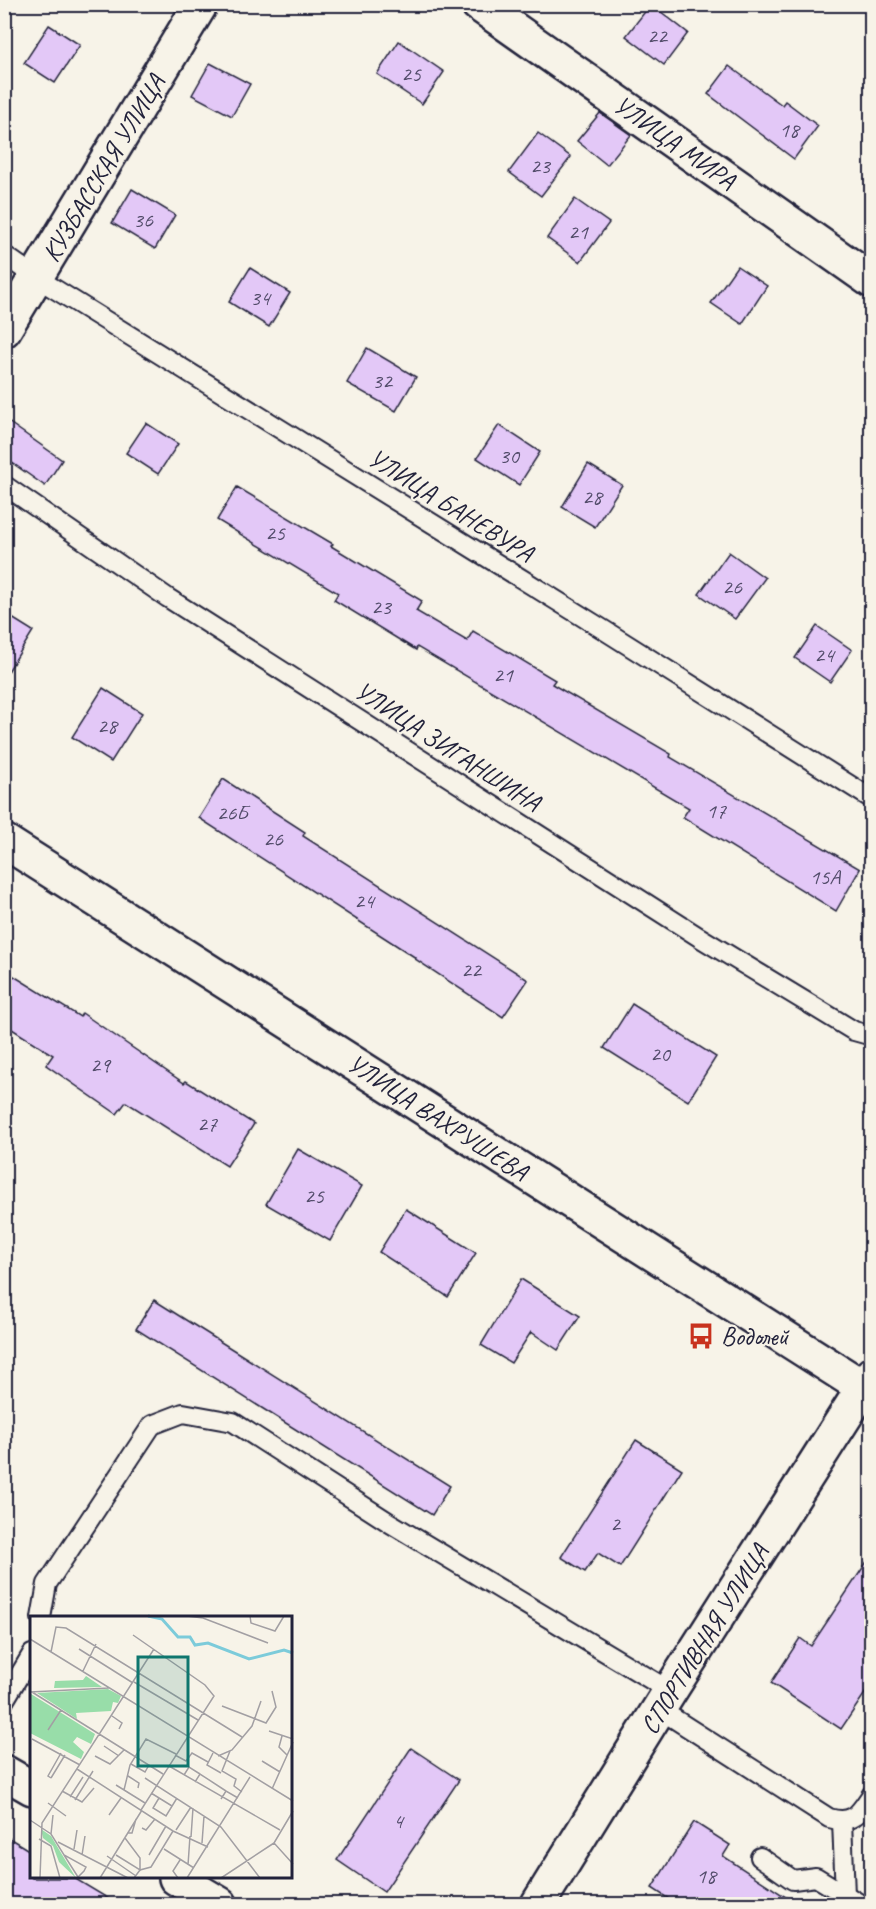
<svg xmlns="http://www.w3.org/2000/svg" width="876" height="1909" font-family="Caveat,sans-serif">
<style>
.building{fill:#e3c8f7;stroke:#22223b;stroke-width:1.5}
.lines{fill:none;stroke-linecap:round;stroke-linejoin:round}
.lane-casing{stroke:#22223b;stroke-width:22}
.street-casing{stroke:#22223b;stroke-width:38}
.secondary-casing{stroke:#22223b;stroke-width:38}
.lane{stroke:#f7f3e8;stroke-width:18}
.street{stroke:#f7f3e8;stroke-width:33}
.secondary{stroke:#f7f3e8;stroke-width:33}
.labels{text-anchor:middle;stroke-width:4.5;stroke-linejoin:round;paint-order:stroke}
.number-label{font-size:22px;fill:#524c6a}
.street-label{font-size:26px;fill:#22223b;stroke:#f7f3e8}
.poi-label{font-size:26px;fill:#22223b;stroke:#f7f3e8;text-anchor:start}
.inset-river{fill:none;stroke:#7ccbda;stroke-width:3}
.inset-road{fill:none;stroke:#a29fa3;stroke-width:1.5}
.view{fill:#0f766e;fill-opacity:0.15;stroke:#0f766e;stroke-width:3}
.inset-edge{fill:none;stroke:#22223b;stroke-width:3}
</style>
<rect width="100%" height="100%" fill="#f7f3e8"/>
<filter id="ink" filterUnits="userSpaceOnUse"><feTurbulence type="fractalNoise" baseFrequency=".0167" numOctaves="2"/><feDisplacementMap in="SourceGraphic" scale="12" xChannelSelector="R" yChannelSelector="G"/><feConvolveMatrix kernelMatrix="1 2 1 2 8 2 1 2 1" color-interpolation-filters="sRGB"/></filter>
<g filter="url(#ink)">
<g class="building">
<polygon points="651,4 688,33 664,65 626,36"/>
<polygon points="49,25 80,45 55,83 24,63"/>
<polygon points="399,41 444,72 422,104 377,74"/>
<polygon points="210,63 250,84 232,116 192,95"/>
<polygon points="729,66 782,105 785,101 818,126 794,159 708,94"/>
<polygon points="600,113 631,135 607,165 577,141"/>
<polygon points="538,133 571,157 541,196 509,172"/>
<polygon points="132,189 175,215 155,249 112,223"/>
<polygon points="575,199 609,223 580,262 547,238"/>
<polygon points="737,266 767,286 742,324 711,303"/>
<polygon points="250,268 290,293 269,327 229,302"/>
<polygon points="367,348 416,377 396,411 347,383"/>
<polygon points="4,419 62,460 45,486 4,457"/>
<polygon points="146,423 178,444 158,474 126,453"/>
<polygon points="499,425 540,452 519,485 477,458"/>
<polygon points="588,464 622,485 595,527 562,507"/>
<polygon points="237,487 333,544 331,546 422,601 416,611 467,641 473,631 555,680 552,684 671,754 670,757 860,869 836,911 683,817 689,808 417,647 416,650 334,600 338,593 217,520"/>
<polygon points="729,552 765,578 735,619 699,594"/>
<polygon points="4,613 33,631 4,678"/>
<polygon points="817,626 852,650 830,682 795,658"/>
<polygon points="103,688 142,713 111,762 72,737"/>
<polygon points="223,779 305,832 303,836 528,980 503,1017 415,959 416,958 199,818"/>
<polygon points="4,970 80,1017 82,1013 184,1083 186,1081 254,1124 227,1166 126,1102 117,1114 46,1065 53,1055 4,1024"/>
<polygon points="632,1004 716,1057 688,1101 604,1048"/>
<polygon points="298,1149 362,1186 330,1241 266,1204"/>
<polygon points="406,1209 476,1253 448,1297 379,1252"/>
<polygon points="521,1279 580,1316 558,1350 531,1332 511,1363 481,1345"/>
<polygon points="154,1300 450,1486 432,1515 136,1329"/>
<polygon points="636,1440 682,1469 620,1567 598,1553 585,1572 561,1557"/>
<polygon points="872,1554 872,1683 841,1729 771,1683 800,1638 811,1646"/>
<polygon points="411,1748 459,1780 384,1892 337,1860"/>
<polygon points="694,1822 730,1845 723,1856 798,1905 678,1905 652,1888"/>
<polygon points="4,1835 32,1852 32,1878 74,1878 119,1905 4,1905"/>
</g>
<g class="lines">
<g class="lane-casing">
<g id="lane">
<polyline points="4,255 37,278 604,630 872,799"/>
<polyline points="4,485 168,598 699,937 854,1031 872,1036"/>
<polyline points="41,1618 47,1584 152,1425 183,1413 233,1422 390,1523 670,1691"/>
<polyline points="4,1701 32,1654"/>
<path d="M659 1709 829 1818C854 1825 859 1813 872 1794"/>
<polyline points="842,1821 845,1895"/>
<polyline points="760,1857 793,1880 816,1877 860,1904"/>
</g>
</g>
<g class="street-casing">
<g id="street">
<polyline points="478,4 872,281"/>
<polyline points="4,330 201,4"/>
<polyline points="4,1772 32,1788"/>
<polyline points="176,1878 220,1904"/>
<polyline points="538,1904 670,1691 872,1374"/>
</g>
</g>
<g class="secondary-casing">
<polyline id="secondary" points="4,841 872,1393"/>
</g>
<use href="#lane" class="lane"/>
<use href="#street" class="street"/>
<use href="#secondary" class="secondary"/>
</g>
</g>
<defs>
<g id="bus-bare" transform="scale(2.07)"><path d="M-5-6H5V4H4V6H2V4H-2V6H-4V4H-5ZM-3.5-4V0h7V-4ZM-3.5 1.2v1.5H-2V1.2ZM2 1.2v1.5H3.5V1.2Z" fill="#c8321e" stroke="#f7f3e8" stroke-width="2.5" paint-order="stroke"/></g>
</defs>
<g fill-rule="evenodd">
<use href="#bus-bare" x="701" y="1336"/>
</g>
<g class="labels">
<g class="number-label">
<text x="657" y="43">22</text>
<text x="411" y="81">25</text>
<text x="789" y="137">18</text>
<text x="540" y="173">23</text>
<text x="143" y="227">36</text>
<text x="578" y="239">21</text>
<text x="260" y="305">34</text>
<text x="382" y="388">32</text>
<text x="509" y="463">30</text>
<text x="592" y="504">28</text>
<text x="275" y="540">25</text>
<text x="732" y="594">26</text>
<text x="381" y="614">23</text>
<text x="824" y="662">24</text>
<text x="503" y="682">21</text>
<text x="107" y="733">28</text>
<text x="716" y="818">17</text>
<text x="232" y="820">26Б</text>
<text x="273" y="846">26</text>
<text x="825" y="884">15А</text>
<text x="364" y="908">24</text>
<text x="471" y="977">22</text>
<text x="660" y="1061">20</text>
<text x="100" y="1072">29</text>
<text x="207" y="1131">27</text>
<text x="314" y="1203">25</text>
<text x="615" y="1531">2</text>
<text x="398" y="1828">4</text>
<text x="706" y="1883">18</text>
</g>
<g class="street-label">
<text transform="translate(675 142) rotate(35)" y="9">УЛИЦА МИРА</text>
<text transform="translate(103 168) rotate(-59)" y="9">КУЗБАССКАЯ УЛИЦА</text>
<text transform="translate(451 505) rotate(32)" y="9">УЛИЦА БАНЕВУРА</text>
<text transform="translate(448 746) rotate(33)" y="9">УЛИЦА ЗИГАНШИНА</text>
<text transform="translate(438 1117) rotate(33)" y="9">УЛИЦА ВАХРУШЕВА</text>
<text transform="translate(704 1639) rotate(-58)" y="9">СПОРТИВНАЯ УЛИЦА</text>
</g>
<g class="poi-label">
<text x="721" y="1345">Водолей</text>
</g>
</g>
<g transform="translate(30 1616)">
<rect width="262" height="262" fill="#f7f3e8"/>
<path d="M56 60 72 71 24 72 25 65 53 64ZM78 73 91 80 88 87 83 86 81 95 46 97 47 103 7 77ZM1 78 65 118 61 128 47 121 43 126 54 136 51 143 0 117ZM11 213 21 220 46 262 29 246 23 230 13 222Z" fill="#98dda9"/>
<path class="inset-river" d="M118 0 132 3 148 21H160L165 29 178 27 219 43 254 34 263 37"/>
<path class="inset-road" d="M157 0 173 2 238 27M220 0 221 7 245 15 254 0M103 19 175 69 184 80 111 194M0 23 263 185M49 33 103 67M21 36 26 11 36 12 212 121M53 55 66 28M104 66 168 104M0 76 79 72M2 76 133 158M192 90 236 107 246 91 242 75M82 100 92 107 89 113M18 114 31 94M239 115 263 123M252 120 249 131 257 139M2 123 50 149M74 130 89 140M200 135 192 155 206 163 204 170 212 176M183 137 177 149 191 157M145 139 156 145 162 137 178 146M65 140 80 148 94 134M188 140 202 134 222 110 231 85M232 145 250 156M101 148 115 156 119 149M139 150 250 214M47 153 143 215 178 231M154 159 159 151 170 158M98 160 109 167 108 172M21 162 18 160 31 137M21 162 35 139M115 162 191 211 230 262M165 166 170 158 196 175M86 169 115 187M242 173 263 126M94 174 100 149 116 123 146 138M32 175 52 186 64 172M121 177 142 190M40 181 53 161M129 182 123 192 136 200 147 182M191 183 196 175 208 182M45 184 63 155M18 187 36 200M263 195 244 227 263 248M79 199 91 182M0 204 21 218 34 239 56 251 54 255 48 261 34 239M112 212 116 214 125 203M146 214 161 191M98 217H102L106 203M21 218 23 199M161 221 163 192M9 223 21 230 30 262M28 226 98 262M172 227 174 200M44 233 47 214M134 233 164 252M52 239 55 220M86 239 110 254V242L95 222M119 239 136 210M77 240 106 260M158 249 160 220M10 262 12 207 124 33M70 262 112 194M104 262 110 254 121 251 143 215M148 262 143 255 150 244M157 262 220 161M191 262 244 227"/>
<path class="view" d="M108 41H158V150H108Z"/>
<rect width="262" height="262" class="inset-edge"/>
</g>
<rect width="876" height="1909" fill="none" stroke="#f7f3e8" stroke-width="24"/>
<rect x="12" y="12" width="852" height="1885" fill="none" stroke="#22223b" stroke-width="2" filter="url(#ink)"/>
</svg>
